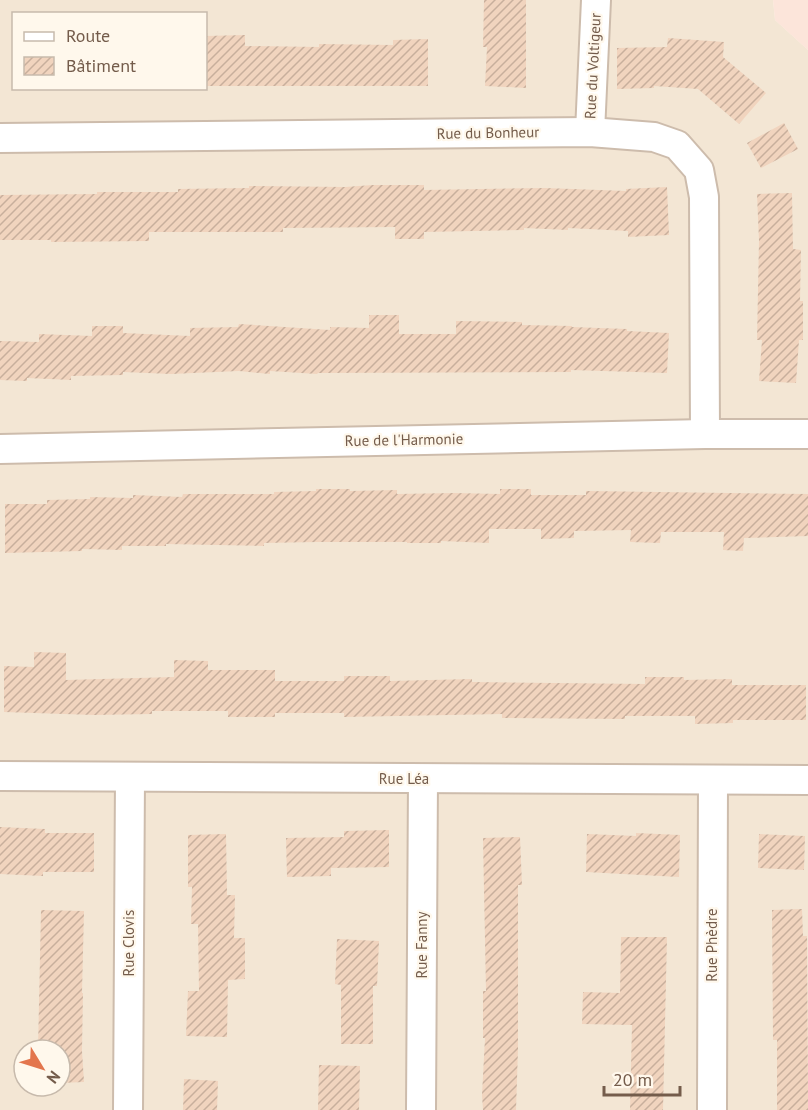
<svg xmlns="http://www.w3.org/2000/svg" width="808" height="1110" font-family="'PT Sans',sans-serif">
<style>
.residential{fill:#f3e6d4;fill-rule:evenodd}
.commercial{fill:#fce5da}
.building{fill:url(#building-hatch)}
.lines{fill:none;stroke-linecap:round;stroke-linejoin:round}
.street-casing{stroke:#cdbcac;stroke-width:32}
.street{stroke:#fff;stroke-width:28}
.labels{text-anchor:middle;stroke-width:4.5;stroke-linejoin:round;paint-order:stroke}
.street-label{font-size:15px;fill:#745c4b;stroke:#fff8ec}
</style>
<defs>
<pattern id="building-hatch" width="6" height="6" patternUnits="userSpaceOnUse" patternTransform="scale(1.5)"><rect width="6" height="6" fill="#f1d4be"/><path d="M-1 1l2-2M0 6l6-6M5 7l2-2" fill="none" stroke="#c8af9c"/></pattern>
</defs>
<rect width="100%" height="100%" fill="#fcf4e6"/>
<path class="residential" d="M0 0H773L775 20 808 50V1110H0ZM14 14H206V88H14ZM24 1050H60V1086H24Z"/>
<polygon class="commercial" points="773,0 808,0 808,50 775,20"/>
<g class="building">
<polygon points="484,0 526,0 526,88 485,86 487,47 483,47"/>
<polygon points="245,35 245,46 319,47 319,44 393,45 393,40 428,39 428,86 206,86 206,36"/>
<polygon points="668,38 724,42 723,57 766,93 739,124 698,89 654,86 654,88 617,89 617,48 667,47"/>
<polygon points="784,123 798,149 761,168 747,143"/>
<polygon points="373,185 424,185 424,190 545,188 626,191 626,189 667,187 669,235 628,237 628,231 568,228 568,230 524,228 524,230 424,232 424,239 395,239 395,227 283,228 283,232 149,232 149,241 51,242 51,240 0,240 0,195 97,194 97,192 178,192 178,189 249,188 249,186 345,187"/>
<polygon points="792,193 793,249 801,250 800,301 803,301 803,340 799,340 796,383 759,381 762,340 757,340 759,241 757,194"/>
<polygon points="369,315 399,315 399,334 456,334 456,321 522,322 522,325 572,326 572,327 627,329 627,331 669,333 667,373 571,370 571,372 318,373 317,374 270,371 270,374 239,371 171,374 123,372 123,375 71,376 71,380 27,378 27,381 0,380 0,341 39,342 39,334 92,336 92,326 123,326 123,333 190,336 190,328 238,327 239,324 330,330 330,327 369,328"/>
<polygon points="316,489 350,489 350,491 397,490 397,494 454,493 500,494 500,489 531,489 531,495 586,495 586,491 808,494 808,536 744,538 743,551 723,550 724,532 661,532 660,543 630,542 631,530 574,531 574,538 541,539 541,529 489,529 489,543 441,541 441,543 407,543 407,542 317,542 264,543 264,546 166,544 166,546 122,546 122,550 82,549 82,551 5,553 5,504 47,504 47,500 90,499 90,497 133,498 133,495 182,497 183,494 274,494 274,492 316,491"/>
<polygon points="34,652 66,653 66,680 174,677 174,660 208,661 208,670 275,670 275,681 344,681 344,676 390,676 390,681 472,679 472,682 645,684 645,677 684,677 684,680 732,679 732,685 806,685 806,720 733,720 733,723 695,724 695,716 625,716 625,719 502,718 502,714 344,717 344,713 275,713 275,717 228,717 228,711 152,711 152,714 94,715 4,712 4,666 34,667"/>
<polygon points="0,827 45,829 45,833 94,833 94,872 43,872 43,876 0,874"/>
<polygon points="389,830 389,867 331,868 331,876 287,877 286,838 344,837 344,831"/>
<polygon points="636,833 680,835 679,877 586,872 587,834 636,836"/>
<polygon points="226,834 227,895 235,895 234,938 245,938 245,979 228,980 227,1037 186,1036 188,991 199,991 198,924 191,924 192,887 188,887 188,835"/>
<polygon points="759,834 805,836 804,870 758,868"/>
<polygon points="520,837 522,885 518,885 518,1049 516,1110 483,1110 482,1095 485,1038 483,1038 483,991 486,991 483,838"/>
<polygon points="802,909 803,936 807,936 808,1110 777,1110 777,1040 773,1040 772,910"/>
<polygon points="41,910 84,911 82,993 83,993 82,1051 84,1082 60,1083 60,1050 38,1050"/>
<polygon points="621,937 667,937 663,1110 630,1110 632,1025 582,1024 583,992 620,993"/>
<polygon points="337,939 379,941 377,986 373,986 373,1044 341,1044 341,985 335,984"/>
<polygon points="319,1065 360,1066 359,1110 318,1110"/>
<polygon points="184,1079 218,1081 217,1110 183,1110"/>
</g>
<g class="lines">
<g class="street-casing">
<g id="street">
<polyline points="590,132 596,0"/>
<polyline points="0,138 590,132 654,137 677,145 699,170 704,197 705,434"/>
<polyline points="0,449 705,434 808,434"/>
<polyline points="0,776 808,780"/>
<polyline points="128,1110 130,777"/>
<polyline points="421,1110 423,779"/>
<polyline points="712,1110 713,781"/>
</g>
</g>
<use href="#street" class="street"/>
</g>
<g class="labels">
<g class="street-label">
<text transform="translate(593 66) rotate(-87)" y="5">Rue du Voltigeur</text>
<text transform="translate(488 133) rotate(-1)" y="5">Rue du Bonheur</text>
<text transform="translate(404 440) rotate(-1)" y="5">Rue de l'Harmonie</text>
<text x="404" y="784">Rue Léa</text>
<text transform="translate(129 943) rotate(-90)" y="5">Rue Clovis</text>
<text transform="translate(422 945) rotate(-90)" y="5">Rue Fanny</text>
<text transform="translate(712 945) rotate(-90)" y="5">Rue Phèdre</text>
</g>
</g>
<rect x="12" y="12" width="195" height="78" fill="#fff8ec" stroke="#c7baac" stroke-width="1.5"/>
<rect x="24" y="32" width="30" height="9" fill="#ffffff" stroke="#c7baac" stroke-width="1.5"/>
<text x="66" y="42" font-size="18" fill="#745c4b">Route</text>
<rect x="24" y="57" width="30" height="18" fill="url(#building-hatch)" stroke="#c7baac" stroke-width="1.5"/>
<text x="66" y="72" font-size="18" fill="#745c4b">Bâtiment</text>
<g transform="translate(42 1068) rotate(128)"><circle r="28" fill="#fff8ec" stroke="#c7baac" stroke-width="1.5"/>
<path d="M0-4.5L10 22L0 15L-10 22Z" fill="#e3764d"/>
<text y="-9" font-size="16" font-weight="bold" text-anchor="middle" fill="#745c4b">N</text>
</g>
<path d="M604 1086v9h76v-9" fill="none" stroke="#745c4b" stroke-width="3"/>
<text x="613" y="1086" font-size="18" fill="#745c4b" stroke="#fff8ec" stroke-width="4.5" paint-order="stroke">20 m</text>
</svg>
